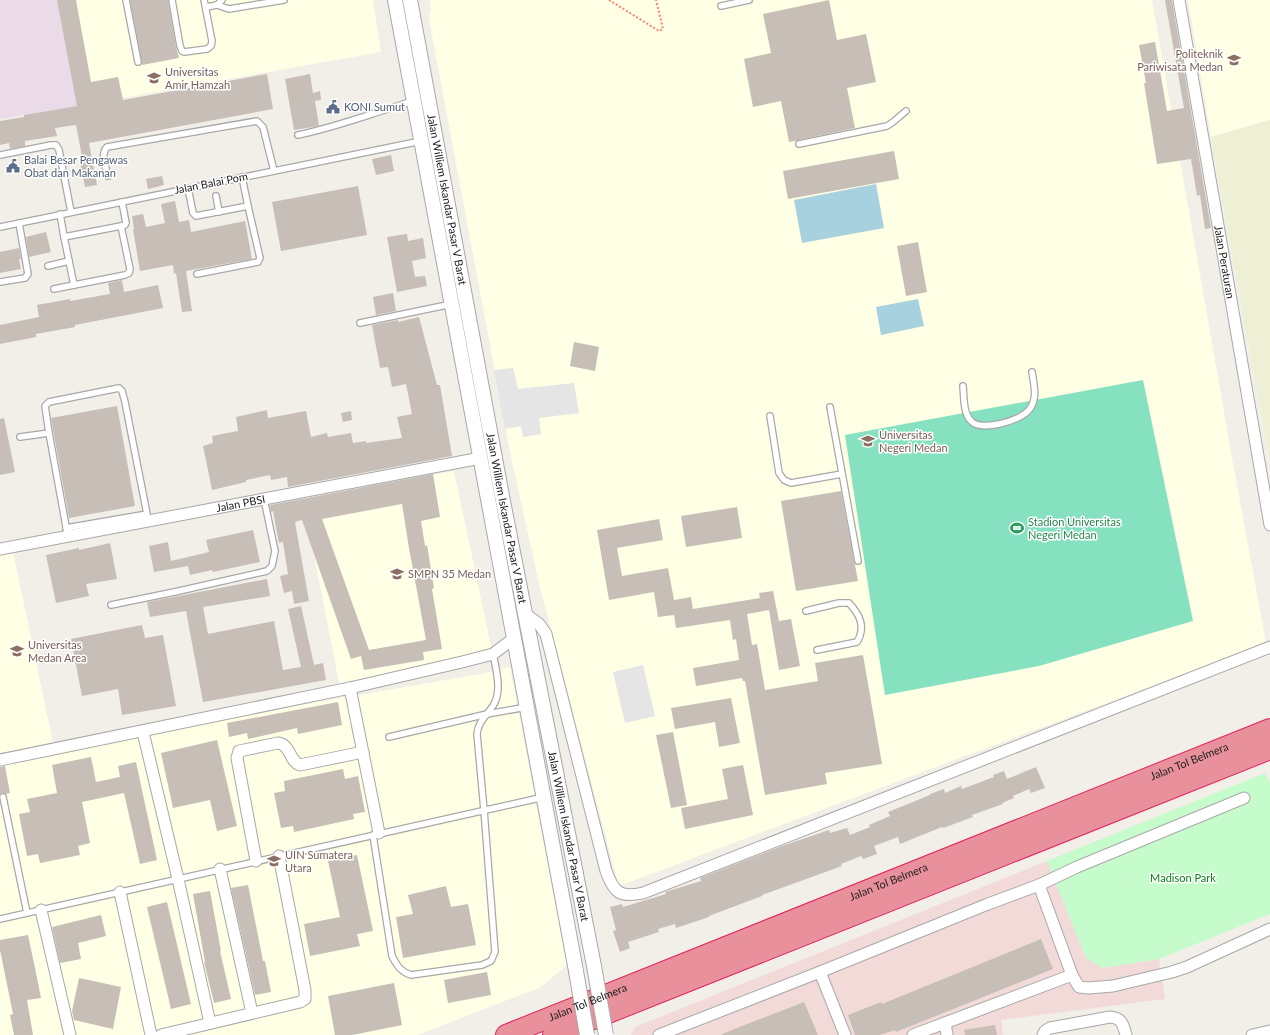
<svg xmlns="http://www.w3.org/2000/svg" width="1270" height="1035" font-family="Lato,sans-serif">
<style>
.commercial{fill:#f2dad8}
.industrial{fill:#ebdae7}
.education{fill:#feffe4}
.farmland{fill:#edf0d4}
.park{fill:#c6fbcc}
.pitch{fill:#86e1c1}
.parking{fill:#e5e5e5}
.water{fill:#a8d1df}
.building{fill:#c7beb7;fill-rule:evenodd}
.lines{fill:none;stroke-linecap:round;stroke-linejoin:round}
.service-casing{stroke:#a8a8a8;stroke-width:8}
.minor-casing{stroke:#a8a8a8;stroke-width:13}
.tertiary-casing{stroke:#a8a8a8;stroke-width:16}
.motorway-casing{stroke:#de265f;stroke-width:22}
.path{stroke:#fc826f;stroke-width:2;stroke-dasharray:2 2;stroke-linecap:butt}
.service{stroke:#fff;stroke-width:5.5}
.minor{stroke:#fff;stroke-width:11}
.tertiary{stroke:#fff;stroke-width:14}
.motorway{stroke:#e9909d;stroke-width:20}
.tertiary-bridge-casing{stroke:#a8a8a8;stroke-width:16;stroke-linecap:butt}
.tertiary-bridge{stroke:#fff;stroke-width:14}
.labels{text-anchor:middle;stroke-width:3;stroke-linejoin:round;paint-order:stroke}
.education-label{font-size:11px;fill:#785e54;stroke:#fff;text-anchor:start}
.service-label{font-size:11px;fill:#4e5e75;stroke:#fff;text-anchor:start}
.street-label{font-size:11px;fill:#212121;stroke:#fff}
.leisure-label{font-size:11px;fill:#27864d;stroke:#fff;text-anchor:start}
.park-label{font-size:11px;fill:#0a8418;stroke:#fff}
</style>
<rect width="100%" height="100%" fill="#f2efe8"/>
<polygon class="commercial" points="1047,861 1086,958 1102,968 1159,959 1165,999 1001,1020 1003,1035 631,1035 635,1027"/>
<polygon class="industrial" points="0,0 62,0 82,105 0,119"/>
<g class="education">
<polygon points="62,0 373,0 381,52 82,105"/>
<polygon points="430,0 1152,0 1231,452 1266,643 619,886 540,588 511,457 429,19 431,9"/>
<polygon points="1188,0 1270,0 1270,120 1211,137"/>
<polygon points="454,471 492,651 339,683 303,498"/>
<polygon points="13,552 54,748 480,674 510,667 567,965 541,987 418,1035 0,1035 0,554"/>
</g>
<polygon class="farmland" points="1270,120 1270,461 1211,137"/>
<polygon class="park" points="1265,773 1270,784 1270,914 1159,959 1102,968 1086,958 1047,861"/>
<polygon class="pitch" points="1143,380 1193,621 1039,666 885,695 845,435"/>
<g class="parking">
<polygon points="513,368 518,389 574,383 579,413 539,418 541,434 523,437 521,426 505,429 494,370"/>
<polygon points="643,665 655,716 625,723 613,672"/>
</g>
<g class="water">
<polygon points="876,184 884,228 802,243 794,200"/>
<polygon points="918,299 924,326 881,335 876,307"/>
</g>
<g class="building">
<polygon points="57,0 76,0 91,82 118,77 123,100 267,74 273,109 89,143 97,185 85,187 80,163 83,162 76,125 55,128 57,136 25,141 25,146 10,149 9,143 0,145 0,121 24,117 24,115 77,106"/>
<polygon points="130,0 168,0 176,47 179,58 142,65"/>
<polygon points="829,0 837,40 866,34 876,82 847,88 855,128 789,142 781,101 753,107 744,59 771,53 763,14"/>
<polygon points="1165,0 1172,0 1211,228 1205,229 1200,195 1197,196 1191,159 1157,164 1144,83 1146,83 1139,45 1155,42 1167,111 1184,108"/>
<polygon points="310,74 313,93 320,91 321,100 315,101 319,126 294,130 285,79"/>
<polygon points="894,151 899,179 788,199 783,171"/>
<polygon points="391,155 394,171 376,175 372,159"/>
<polygon points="162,176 164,185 148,189 146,179"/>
<polygon points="358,186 367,235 281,251 272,202"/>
<polygon points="175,201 179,222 189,220 191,232 245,221 252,259 186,271 192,311 182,312 176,273 174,274 173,265 140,271 133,229 134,229 132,216 143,214 146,227 165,223 161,204"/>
<polygon points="46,232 51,252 29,257 26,237"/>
<polygon points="407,234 408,241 423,238 426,258 412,261 415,277 425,276 427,286 397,292 387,237"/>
<polygon points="918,242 927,292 906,296 897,246"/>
<polygon points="19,248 21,259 19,259 21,269 0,273 0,252"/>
<polygon points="122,280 124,292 158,285 163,308 75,325 75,327 36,334 36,337 0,344 0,325 39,317 37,305 70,299 70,301 110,294 108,283"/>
<polygon points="393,293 396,311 376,315 373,297"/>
<polygon points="419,317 437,385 440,385 452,456 288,487 287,477 271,480 270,475 246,480 246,482 212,490 203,446 213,443 212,436 238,431 236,417 267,410 268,418 306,411 311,437 327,433 328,437 351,433 353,443 366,441 366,443 402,438 397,417 412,414 406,384 392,387 388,367 380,368 372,325 398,320 398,322"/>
<polygon points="574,342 599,347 595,371 570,366"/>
<polygon points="117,406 135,506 69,518 51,418"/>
<polygon points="351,411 352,420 343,422 341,413"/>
<polygon points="4,418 15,472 0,475 0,419"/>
<path d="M433 474 440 517 421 521 425 546 427 545 434 588 432 589 442 649 423 652 424 660 364 670 361 656 351 659 302 520 295 522 309 601 294 604 292 591 284 593 280 576 288 574 283 542 279 543 273 511 271 512 270 505ZM402 504 409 548 426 640 369 650 322 519Z"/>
<polygon points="841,491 858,581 796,591 781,501"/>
<polygon points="737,507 742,538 686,547 681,516"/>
<polygon points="659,519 663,540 617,548 622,576 668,568 674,600 691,597 693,609 760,598 759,593 773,591 779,621 791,619 800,666 779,670 769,610 747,614 752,645 757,644 765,690 818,681 815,663 863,655 882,764 825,773 827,784 765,795 745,681 743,681 742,678 696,686 693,668 739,660 736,639 733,640 730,620 676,628 674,615 658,617 654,592 609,600 597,530"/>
<polygon points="253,530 260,562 213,572 212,570 190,575 188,566 154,572 149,546 168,542 171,561 209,552 206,540"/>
<polygon points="110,543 117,579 86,584 89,596 56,603 46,555 79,548 79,550"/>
<polygon points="267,579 270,596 203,607 208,634 274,621 283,670 301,667 288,609 301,606 314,665 323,663 326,680 203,702 186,611 150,617 147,602"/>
<polygon points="142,625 145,638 163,635 176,706 122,715 118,689 82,696 71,639"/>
<polygon points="731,698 740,743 719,747 715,722 675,729 671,708"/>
<polygon points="338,702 342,725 298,734 297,728 248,739 247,733 229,737 227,723"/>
<polygon points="673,732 687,805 671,808 656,735"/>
<polygon points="217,740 237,826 217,831 210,800 173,808 161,753"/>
<polygon points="91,757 96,782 120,777 118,766 136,762 157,860 140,864 124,793 82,802 90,843 78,846 80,855 40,863 38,854 27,856 19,814 30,812 27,799 57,793 52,765"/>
<polygon points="743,765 753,815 685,829 681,808 728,799 722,769"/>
<polygon points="5,766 10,793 6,794 3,793 0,794 0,767"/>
<polygon points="1036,767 1045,788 1031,793 1029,789 1013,796 1014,798 1002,803 1003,804 972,815 973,817 943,828 942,827 900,844 898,837 874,846 877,854 863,859 861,856 841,864 842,866 762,895 762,896 709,916 709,917 676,928 675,924 658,929 659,932 628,942 630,948 620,952 613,931 616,930 610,907 622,904 623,907 666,894 665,892 701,881 700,878 782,846 829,830 830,833 847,828 850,835 870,827 869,825 890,816 888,812 930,795 930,794 944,789 945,793 961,786 962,789 994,777 993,775 1004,771 1007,779"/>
<polygon points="343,769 345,779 358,776 365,812 353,814 354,819 294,832 293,826 281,828 274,793 285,791 284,781"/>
<polygon points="357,855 373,931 357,934 360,946 310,956 304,924 340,917 328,861"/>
<polygon points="248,885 263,961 265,961 271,992 255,995 231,888"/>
<polygon points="446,886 451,907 468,904 476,945 403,958 396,917 413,914 408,895"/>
<polygon points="210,891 221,951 220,951 231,999 214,1003 204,962 205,962 193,894"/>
<polygon points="167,902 191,1004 171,1009 147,907"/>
<polygon points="101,915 106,936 78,943 81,959 60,963 52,927"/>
<polygon points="28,935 35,968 33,968 35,968 41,998 27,1000 33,1035 14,1035 10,1015 13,1014 0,950 0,940"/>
<polygon points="1041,939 1053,969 896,1032 895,1030 880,1035 855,1035 848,1015 881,1002 882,1004"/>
<polygon points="487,972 491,995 448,1003 444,980"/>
<polygon points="79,978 121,987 113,1029 74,1020 72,1011"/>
<polygon points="394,983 402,1025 352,1035 335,1035 328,996"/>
<polygon points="804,1002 818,1035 722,1035 722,1034"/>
<polygon points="995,1025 997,1035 965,1035 964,1030"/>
</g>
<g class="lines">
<g class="service-casing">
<g id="service">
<polyline points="126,0 138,62"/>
<polyline points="172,0 180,46 182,51 184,52 207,49 211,46 212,41 204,0"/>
<polyline points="217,5 229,9 235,8 284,0"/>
<polyline points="721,6 749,0"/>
<polyline points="206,7 217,5 222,0"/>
<path d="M298 135C337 127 375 112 414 101"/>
<polyline points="799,144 887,126 893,122 906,111"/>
<polyline points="0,155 51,145 56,145 59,150 71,212"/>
<path d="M108 176C106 168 100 154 107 147L257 121 263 127 274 171"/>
<polyline points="188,188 193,213 196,216 248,206 242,177"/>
<polyline points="216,196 219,212"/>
<polyline points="60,214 64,237 121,226 125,225 126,223 122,202"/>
<polyline points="0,227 421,141"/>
<polyline points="64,237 74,285 125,275 129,273 130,269 121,226"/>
<polyline points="48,266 69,261"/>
<polyline points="197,274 258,262 260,258 248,206"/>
<polyline points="0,282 25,278 28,274 19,223"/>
<polyline points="54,289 74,285"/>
<polyline points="360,323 452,304"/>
<path d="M963 386C964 396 963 413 971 421 981 432 1020 421 1029 410 1038 399 1034 385 1032 372"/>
<polyline points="830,407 858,561"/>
<polyline points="770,416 779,473 784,480 791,483 842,474"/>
<polyline points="49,433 45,406 49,402 119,388 122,391 125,402 147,514 66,528"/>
<polyline points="20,437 49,433 67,532"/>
<polyline points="111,605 179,591 267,571 272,566 275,551 264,499"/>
<path d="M806 611 839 603H849C860 615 866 627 857 642L817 650"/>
<polyline points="389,737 487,714 527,707"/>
<polyline points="3,797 27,913"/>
<path d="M373 835 392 956C397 966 401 972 411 975L482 965 491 961 495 952 484 810 477 734C478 721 488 715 494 704 502 690 496 669 493 654"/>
<polyline points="0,919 544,797"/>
</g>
</g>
<g class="minor-casing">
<g id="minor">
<path id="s1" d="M1179 0 1270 525"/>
<path id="s2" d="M0 549 481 458"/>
<path d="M524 613 539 624 546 634 606 871C614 893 620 898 643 893L1270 647"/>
<polyline points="350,688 379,833"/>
<polyline points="143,732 178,879 210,1023"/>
<polyline points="0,760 350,688 462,662 493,654 514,638"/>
<path d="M256 861 237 758 239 751 278 743C291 745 289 761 300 765L363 752"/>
<polyline points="220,869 252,1013"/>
<polyline points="1039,885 1072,975 1079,987 1088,988 1113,986 1172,972 1187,967 1270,929"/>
<polyline points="120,892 151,1035"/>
<polyline points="41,910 70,1035"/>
<polyline points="820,972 845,1035"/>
<polyline points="945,1023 947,1035"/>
<polyline points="161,1035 300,1002 305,999 305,990 279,856"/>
<polyline points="659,1035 820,972 988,904 1039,885 1077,867 1244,798"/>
<polyline points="913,1035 1072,975"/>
<path d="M1043 1035 1045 1031 1050 1028 1110 1017C1122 1018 1123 1024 1126 1035"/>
<polyline points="1252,1035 1270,1031"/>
</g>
</g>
<g class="tertiary-casing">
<g id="tertiary">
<polyline points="395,0 576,971"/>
<path id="s3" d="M410 0 502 496 594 966"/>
</g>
</g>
<g class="motorway-casing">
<g id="motorway">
<path id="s4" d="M506 1035 1270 729"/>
<polyline points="553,1035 1270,749"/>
</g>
</g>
<polyline class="path" points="609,0 659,31 663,29 656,0"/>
<use href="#service" class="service"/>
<use href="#minor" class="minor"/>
<use href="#tertiary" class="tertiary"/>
<use href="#motorway" class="motorway"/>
<g class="tertiary-bridge-casing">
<g id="tertiary-bridge">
<polyline points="594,966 606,1035"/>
<polyline points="576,971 587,1035"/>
</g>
</g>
<use href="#tertiary-bridge" class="tertiary-bridge"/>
</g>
<defs>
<g id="university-bare" transform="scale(1.08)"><path d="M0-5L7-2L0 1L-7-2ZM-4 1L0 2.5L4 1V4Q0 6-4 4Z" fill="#8d6e63" stroke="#fff" stroke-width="2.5" paint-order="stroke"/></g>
<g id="civic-bare" transform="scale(1.08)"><path d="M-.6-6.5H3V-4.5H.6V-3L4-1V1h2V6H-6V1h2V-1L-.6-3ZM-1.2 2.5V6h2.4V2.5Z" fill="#5c6f8a" stroke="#fff" stroke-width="2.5" paint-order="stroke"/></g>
<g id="stadium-bare" transform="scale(1.08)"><path d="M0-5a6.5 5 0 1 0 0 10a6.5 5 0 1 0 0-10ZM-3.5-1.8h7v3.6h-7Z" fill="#2e9e5b" stroke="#fff" stroke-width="2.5" paint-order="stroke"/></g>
<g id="school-bare" transform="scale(1.08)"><path d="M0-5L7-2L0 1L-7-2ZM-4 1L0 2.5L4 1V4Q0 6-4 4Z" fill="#8d6e63" stroke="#fff" stroke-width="2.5" paint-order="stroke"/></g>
</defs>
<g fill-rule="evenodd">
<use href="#university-bare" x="1234" y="60"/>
<use href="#university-bare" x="154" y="78"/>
<use href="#civic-bare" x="333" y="107"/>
<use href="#civic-bare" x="13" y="166"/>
<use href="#university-bare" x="868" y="441"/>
<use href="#stadium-bare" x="1017" y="528"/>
<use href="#school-bare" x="397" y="574"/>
<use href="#university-bare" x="17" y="651"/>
<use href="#university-bare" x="274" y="861"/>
</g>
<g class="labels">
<g class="education-label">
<text x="1223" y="58" text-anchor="end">Politeknik<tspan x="1223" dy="13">Pariwisata Medan</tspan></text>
<text x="165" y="76">Universitas<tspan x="165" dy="13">Amir Hamzah</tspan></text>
<text x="879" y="439">Universitas<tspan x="879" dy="13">Negeri Medan</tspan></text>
<text x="408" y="578">SMPN 35 Medan</text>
<text x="28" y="649">Universitas<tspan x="28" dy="13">Medan Area</tspan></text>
<text x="285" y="859">UIN Sumatera<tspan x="285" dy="13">Utara</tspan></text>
</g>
<g class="service-label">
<text x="344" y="111">KONI Sumut</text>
<text x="24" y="164">Balai Besar Pengawas<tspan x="24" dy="13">Obat dan Makanan</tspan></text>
</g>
<g class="street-label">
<text transform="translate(211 183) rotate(-11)" y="4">Jalan Balai Pom</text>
<text dy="4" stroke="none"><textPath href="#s3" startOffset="203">Jalan Williem Iskandar Pasar V Barat</textPath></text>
<text dy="4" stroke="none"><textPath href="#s1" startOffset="266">Jalan Peraturan</textPath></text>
<text dy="4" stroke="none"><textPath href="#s2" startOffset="245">Jalan PBSI</textPath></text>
<text dy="4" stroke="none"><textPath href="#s3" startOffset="527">Jalan Williem Iskandar Pasar V Barat</textPath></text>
<text dy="4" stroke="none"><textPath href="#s4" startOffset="736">Jalan Tol Belmera</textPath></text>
<text dy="4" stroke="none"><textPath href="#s3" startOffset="851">Jalan Williem Iskandar Pasar V Barat</textPath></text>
<text dy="4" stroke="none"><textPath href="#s4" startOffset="412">Jalan Tol Belmera</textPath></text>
<text dy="4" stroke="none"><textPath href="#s4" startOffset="88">Jalan Tol Belmera</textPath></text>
</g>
<g class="leisure-label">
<text x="1028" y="526">Stadion Universitas<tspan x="1028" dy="13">Negeri Medan</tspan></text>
</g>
<g class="park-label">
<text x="1183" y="882">Madison Park</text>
</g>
</g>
</svg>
